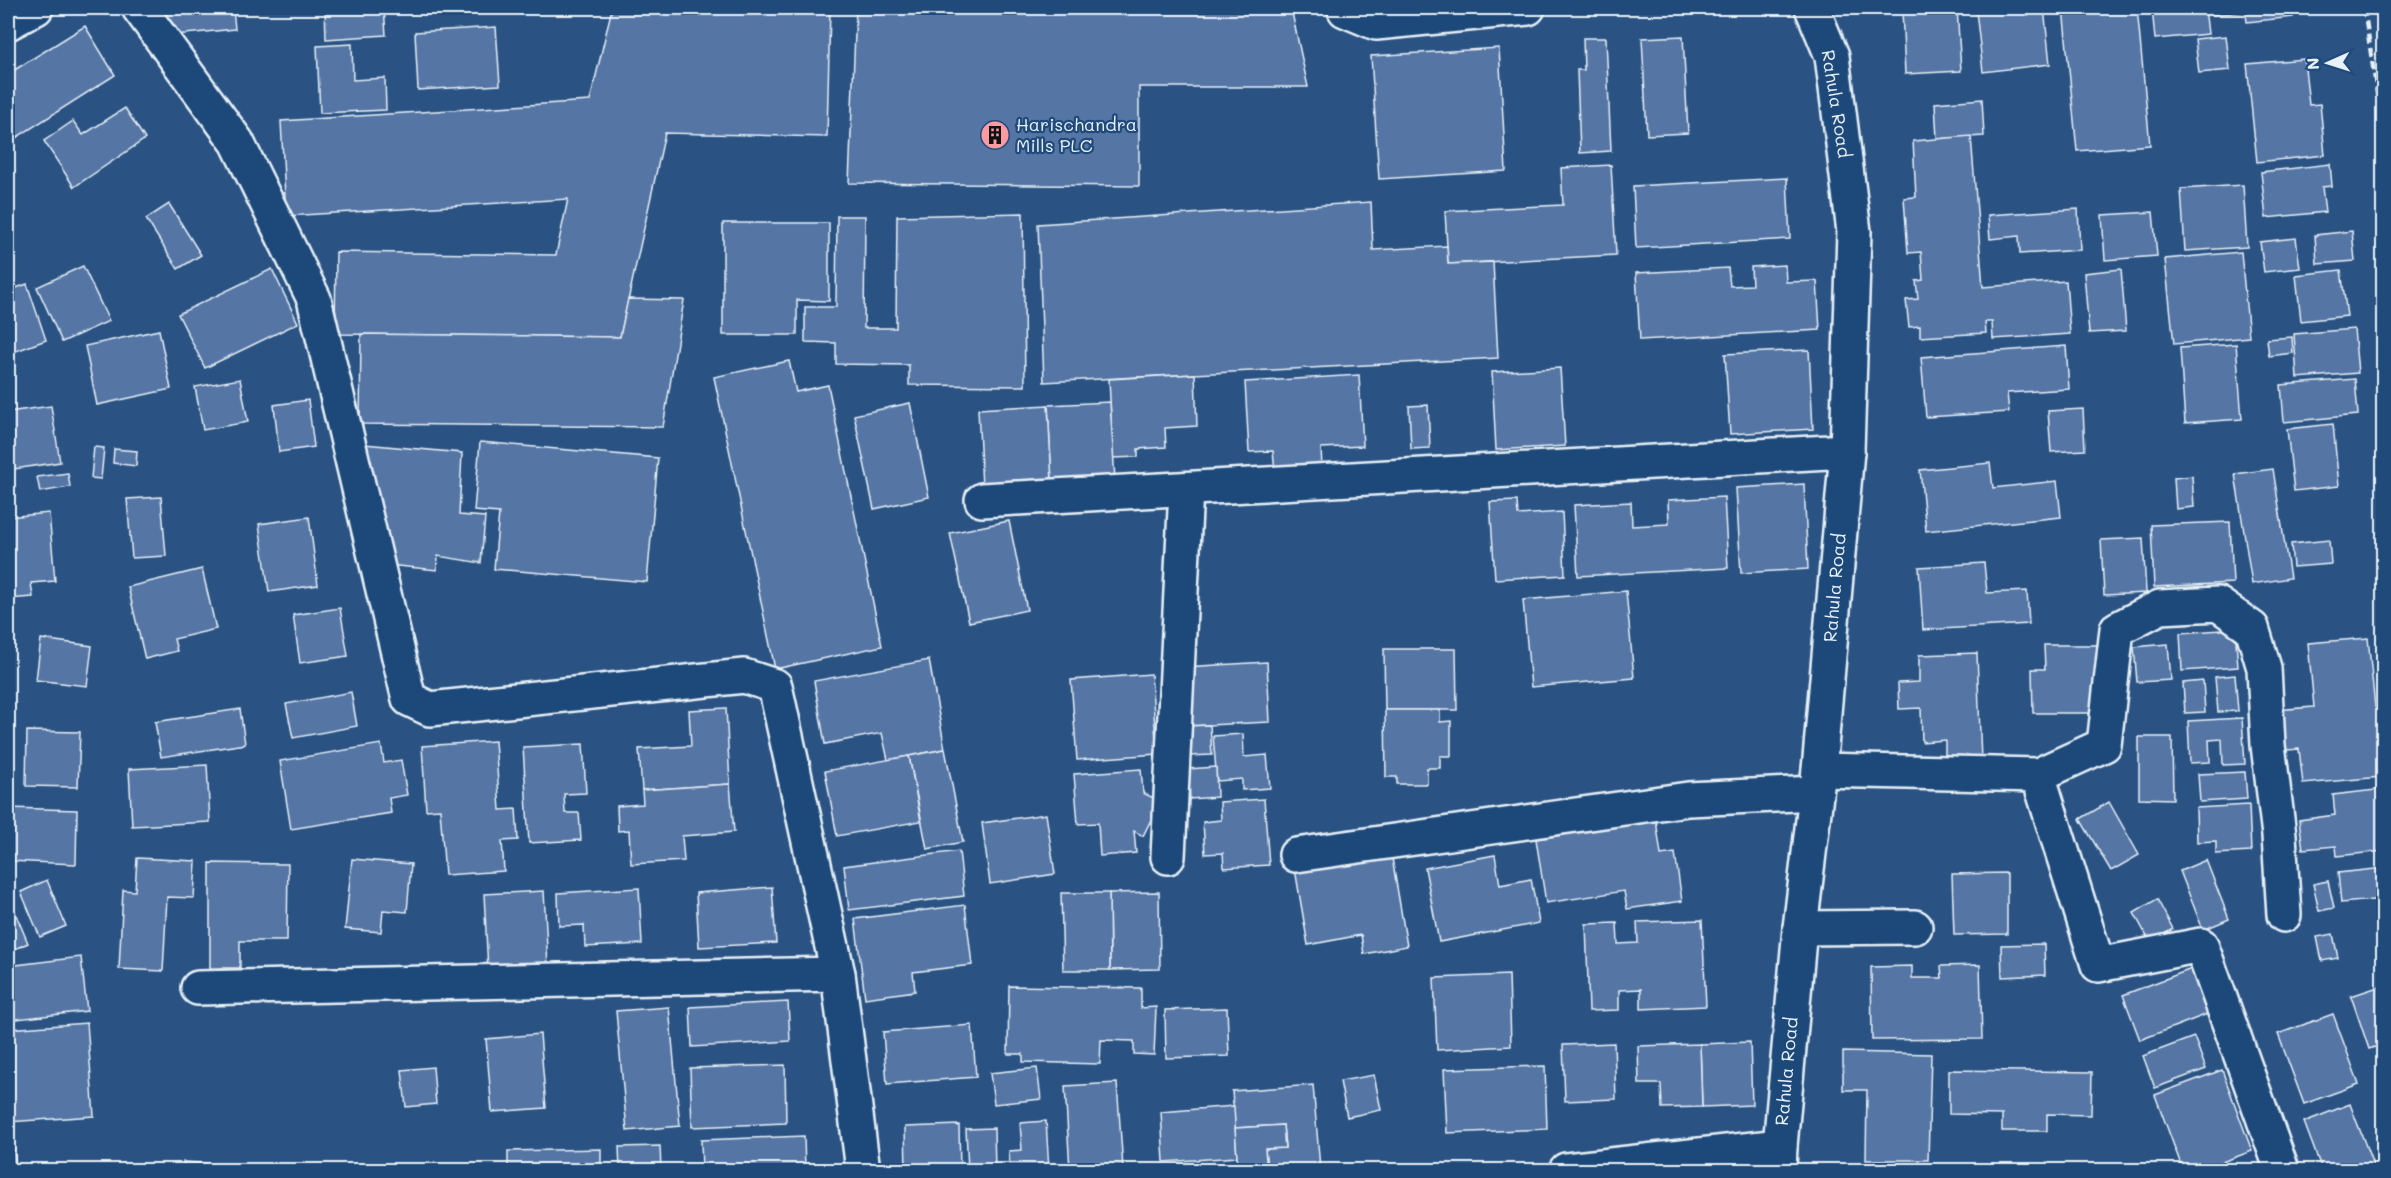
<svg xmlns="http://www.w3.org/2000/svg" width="2391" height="1178" font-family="Mali,sans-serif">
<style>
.building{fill:#5575a5;stroke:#e8f1f8;stroke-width:1.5}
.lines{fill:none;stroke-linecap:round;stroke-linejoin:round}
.minor-casing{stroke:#e8f1f8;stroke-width:38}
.secondary-casing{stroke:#e8f1f8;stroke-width:38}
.minor{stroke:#1f4a7a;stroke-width:33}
.secondary{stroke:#1f4a7a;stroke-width:33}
.rail{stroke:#e8f1f8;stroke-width:4.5;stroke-dasharray:9 4.5;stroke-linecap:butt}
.labels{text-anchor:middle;stroke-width:4.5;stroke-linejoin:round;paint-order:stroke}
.street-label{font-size:18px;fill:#e8f1f8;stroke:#1f4a7a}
.poi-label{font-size:18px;fill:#e8f1f8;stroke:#1f4a7a;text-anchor:start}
</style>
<rect width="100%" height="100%" fill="#2a5383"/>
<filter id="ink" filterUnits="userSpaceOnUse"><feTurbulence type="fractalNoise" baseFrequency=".0167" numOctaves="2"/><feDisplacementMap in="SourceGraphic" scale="12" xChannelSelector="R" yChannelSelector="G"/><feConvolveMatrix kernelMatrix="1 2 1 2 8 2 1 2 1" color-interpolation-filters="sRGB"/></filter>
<g filter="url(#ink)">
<g class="building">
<polygon points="163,8 233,8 235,29 165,36"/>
<polygon points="325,8 384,8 386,35 326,39"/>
<polygon points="612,8 830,8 827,137 665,133 620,337 335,334 336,252 556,255 568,199 286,216 281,121 590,101"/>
<polygon points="856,8 1291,8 1308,87 1139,87 1139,186 849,183"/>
<polygon points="1957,8 1961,71 1905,74 1902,10"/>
<polygon points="2002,8 2044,8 2050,64 1983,72 1976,11"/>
<polygon points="2063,8 2137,8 2150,145 2077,151"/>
<polygon points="2152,8 2205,8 2208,34 2155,39"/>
<polygon points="2210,8 2242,8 2242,12 2211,15"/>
<polygon points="2245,8 2292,8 2293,17 2247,22"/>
<polygon points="85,26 115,75 8,143 8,74"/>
<polygon points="496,27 500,85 418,90 415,32"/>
<polygon points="1683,36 1688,133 1647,135 1642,38"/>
<polygon points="2226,36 2230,70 2199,73 2195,39"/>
<polygon points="1583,38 1606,38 1611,151 1580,153 1577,70 1584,70"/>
<polygon points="352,44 353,80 385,78 386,110 320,113 317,46"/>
<polygon points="1499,48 1506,171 1379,179 1371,56"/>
<polygon points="2304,59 2309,105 2320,104 2325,155 2257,162 2247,64"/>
<polygon points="1982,99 1984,136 1937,139 1935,103"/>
<polygon points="125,108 145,139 74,187 44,141 73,121 83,135"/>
<polygon points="1971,136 1983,287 2066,281 2070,334 1993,339 1992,322 1985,322 1986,333 1920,337 1920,326 1909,327 1906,300 1918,299 1916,281 1923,280 1921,252 1908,253 1904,198 1916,197 1913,141"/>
<polygon points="2330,164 2332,186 2322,187 2325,212 2266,218 2261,172"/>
<polygon points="1611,165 1616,255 1448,264 1445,211 1563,205 1561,168"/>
<polygon points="1787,178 1790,239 1636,248 1633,186"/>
<polygon points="2243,185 2247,247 2185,251 2181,189"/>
<polygon points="1371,202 1373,250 1447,246 1448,264 1493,262 1498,358 1044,382 1038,224"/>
<polygon points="169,204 201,255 178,269 146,219"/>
<polygon points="2078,209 2080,250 2020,254 2019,236 1990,239 1988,215"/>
<polygon points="2153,212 2157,256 2105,260 2102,215"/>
<polygon points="1023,213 1025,386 909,385 909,365 836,364 836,343 805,342 805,307 836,307 837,216 865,216 864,328 896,328 897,216"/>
<polygon points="723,223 829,223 829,301 797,300 797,335 723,335"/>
<polygon points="2352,231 2355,261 2317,264 2315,235"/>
<polygon points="2296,238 2300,268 2264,272 2260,242"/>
<polygon points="2241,252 2249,337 2174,344 2165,259"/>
<polygon points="1785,265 1786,282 1817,281 1820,330 1640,340 1636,273 1728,268 1730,286 1752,285 1751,267"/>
<polygon points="83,266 109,321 62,342 37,287"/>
<polygon points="272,269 298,323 205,368 178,314"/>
<polygon points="2121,269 2126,331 2089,333 2084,273"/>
<polygon points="2341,270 2347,316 2301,321 2296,275"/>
<polygon points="27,284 46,340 8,354 8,291"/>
<polygon points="628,299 684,300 663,427 360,424 361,334 620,337"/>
<polygon points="2354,329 2358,373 2297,378 2294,334"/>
<polygon points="159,330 171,389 97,405 85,346"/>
<polygon points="2292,337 2293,353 2269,356 2267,339"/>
<polygon points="2236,344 2242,419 2185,423 2180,348"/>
<polygon points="2066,346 2069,389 2007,393 2009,412 1926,417 1921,357"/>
<polygon points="1809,350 1813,429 1730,434 1725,354"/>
<polygon points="789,361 796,392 828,385 882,646 775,669 714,377"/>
<polygon points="1560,368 1565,446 1496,450 1492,372"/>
<polygon points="1195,374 1197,426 1165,428 1166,447 1138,449 1138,457 1113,458 1109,379"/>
<polygon points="1359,375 1363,446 1321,448 1322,468 1275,471 1273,451 1249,452 1245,382"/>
<polygon points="240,379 248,422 203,430 195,387"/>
<polygon points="2355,379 2358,415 2284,422 2281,385"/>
<polygon points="308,400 314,447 279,452 274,405"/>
<polygon points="1110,402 1115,480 1052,483 1048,405"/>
<polygon points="910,403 929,497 874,509 854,415"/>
<polygon points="1048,405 1052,483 982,487 978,409"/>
<polygon points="1428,405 1430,448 1411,449 1409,406"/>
<polygon points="51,406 60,462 8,470 8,412"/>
<polygon points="2083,409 2085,450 2051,452 2048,411"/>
<polygon points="2333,424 2339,486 2294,491 2287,429"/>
<polygon points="480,442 658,458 647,582 494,569 499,513 474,511"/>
<polygon points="364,444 462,453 459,515 485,517 481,563 438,556 437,570 388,565"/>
<polygon points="94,447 104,448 101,479 91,478"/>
<polygon points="114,449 137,451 136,466 113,463"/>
<polygon points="1990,463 1993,488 2057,481 2061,517 1926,531 1920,470"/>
<polygon points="2273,469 2290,578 2252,584 2235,474"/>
<polygon points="68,473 70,487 40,492 37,477"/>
<polygon points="2192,476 2194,507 2176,509 2174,478"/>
<polygon points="1804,484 1808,569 1741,573 1736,488"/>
<polygon points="161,497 166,556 132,558 127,499"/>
<polygon points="1724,497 1728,568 1578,576 1574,505 1631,502 1632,526 1669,524 1668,500"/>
<polygon points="1517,501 1518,515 1562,512 1565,575 1495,579 1490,502"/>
<polygon points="49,513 55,581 31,583 33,597 8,599 8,517"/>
<polygon points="309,517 318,585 269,592 259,524"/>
<polygon points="1009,521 1027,610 969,622 950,533"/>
<polygon points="2230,522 2233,583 2154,587 2151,525"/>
<polygon points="2143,538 2146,593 2104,595 2101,540"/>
<polygon points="2329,540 2331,564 2293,567 2291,544"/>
<polygon points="1984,563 1987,593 2027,591 2029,624 1923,630 1919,567"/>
<polygon points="202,569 216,629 174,639 177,651 145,659 128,587"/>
<polygon points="1626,591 1634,678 1531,687 1523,600"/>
<polygon points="340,608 348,656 300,663 293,615"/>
<polygon points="10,618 14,642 8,643 8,619"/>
<polygon points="2235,629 2238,667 2182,671 2180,633"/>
<polygon points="2368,638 2375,707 2383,706 2384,742 2378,742 2381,777 2303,784 2299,749 2277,751 2274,710 2314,707 2308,643"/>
<polygon points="41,639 92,646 87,686 36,680"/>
<polygon points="2168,644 2171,680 2137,682 2134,647"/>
<polygon points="2044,645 2097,645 2097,713 2033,713 2032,669 2045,669"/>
<polygon points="1384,649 1456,649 1457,710 1385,710"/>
<polygon points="1977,653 1981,761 1945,763 1945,740 1922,742 1921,708 1899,709 1898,683 1919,682 1919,655"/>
<polygon points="929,660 945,749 888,760 882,733 825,744 814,681"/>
<polygon points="1267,662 1270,722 1187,726 1184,667"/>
<polygon points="1151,674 1157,754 1077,760 1071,680"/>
<polygon points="2235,675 2238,711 2218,712 2215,677"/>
<polygon points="2203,681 2205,712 2185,713 2183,683"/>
<polygon points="351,692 357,726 293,738 286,704"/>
<polygon points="726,708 730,784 642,790 639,749 691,746 689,710"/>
<polygon points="240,709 245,744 161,757 155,722"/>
<polygon points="1385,710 1440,710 1440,722 1451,721 1451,756 1440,756 1440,768 1427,768 1427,784 1397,784 1397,777 1386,777"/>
<polygon points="2242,718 2245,764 2223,765 2222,739 2209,740 2210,762 2190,763 2188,721"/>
<polygon points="1210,725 1212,755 1189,756 1187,726"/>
<polygon points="27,731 80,732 78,787 26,786"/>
<polygon points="1243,734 1244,757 1267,755 1270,788 1242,790 1242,779 1217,781 1213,736"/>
<polygon points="2139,737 2172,737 2173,799 2139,798"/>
<polygon points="495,741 500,810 516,809 518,840 502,841 504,871 445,875 440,809 426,810 422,746"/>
<polygon points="381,744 384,763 401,760 407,795 389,798 391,813 291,829 280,761"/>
<polygon points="583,744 586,793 564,794 565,813 579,813 581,840 529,843 523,747"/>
<polygon points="945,749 963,842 927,849 909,756"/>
<polygon points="8,753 14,754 12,787 8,786"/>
<polygon points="909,756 921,821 837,836 825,771"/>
<polygon points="207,765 210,822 132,826 129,769"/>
<polygon points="1216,767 1217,797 1190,799 1188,769"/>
<polygon points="1141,769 1143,793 1160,801 1143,836 1134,831 1136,853 1100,856 1098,823 1078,824 1074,774"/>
<polygon points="2245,772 2247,799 2200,802 2198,774"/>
<polygon points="730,784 734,832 682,836 684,861 631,864 629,830 618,831 617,806 643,804 642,790"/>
<polygon points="2384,789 2384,851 2337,856 2336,846 2303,849 2299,820 2335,815 2333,795"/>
<polygon points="1264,799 1269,865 1224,868 1223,853 1205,854 1203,822 1221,820 1220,802"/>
<polygon points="2109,802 2139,855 2111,871 2080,819"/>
<polygon points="2249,805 2251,852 2216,854 2216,841 2197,842 2196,808"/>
<polygon points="8,808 77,810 76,864 8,861"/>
<polygon points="1046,814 1055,874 990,884 982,823"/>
<polygon points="1656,820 1661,855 1675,853 1682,901 1627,909 1624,891 1546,903 1536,839"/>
<polygon points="959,851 964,896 849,910 844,866"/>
<polygon points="1391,852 1407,946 1364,954 1361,935 1308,945 1295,869"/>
<polygon points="1495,855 1500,885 1531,879 1539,923 1439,942 1425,868"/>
<polygon points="137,858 196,861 194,898 167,897 163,971 119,969 123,890 135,891"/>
<polygon points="352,859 411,864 407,912 383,910 381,932 345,929"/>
<polygon points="2206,860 2229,919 2203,930 2180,871"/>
<polygon points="210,863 288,864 287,941 240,941 240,968 210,968"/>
<polygon points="2384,868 2384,899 2341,903 2338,873"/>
<polygon points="2007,873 2007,934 1954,935 1952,874"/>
<polygon points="47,880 66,926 40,937 21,892"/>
<polygon points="2328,881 2334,908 2319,911 2313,884"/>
<polygon points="772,887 776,943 699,947 696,893"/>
<polygon points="639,888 642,944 585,947 584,925 559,926 558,893"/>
<polygon points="544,891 548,967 488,970 484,894"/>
<polygon points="1159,892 1160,969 1110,970 1109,893"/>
<polygon points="1061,893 1109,893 1110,970 1063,970"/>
<polygon points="8,898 9,898 28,943 8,952"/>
<polygon points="2157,899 2173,929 2150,942 2134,913"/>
<polygon points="965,905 972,965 913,972 915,991 865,998 855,919"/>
<polygon points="1702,920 1706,1006 1641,1009 1641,989 1619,990 1619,1010 1589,1011 1586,924 1617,923 1618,944 1638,943 1637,922"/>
<polygon points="2333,934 2338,958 2322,961 2317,937"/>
<polygon points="2044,944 2045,975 2002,977 2001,945"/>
<polygon points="81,957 87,1011 8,1020 8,966"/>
<polygon points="1980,965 1982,1039 1872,1040 1871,967 1912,966 1912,978 1942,978 1941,966"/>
<polygon points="2194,968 2210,1013 2140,1040 2123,995"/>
<polygon points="1509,975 1511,1046 1437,1050 1434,978"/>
<polygon points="2384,985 2384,1044 2369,1049 2351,996"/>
<polygon points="1009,986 1141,988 1141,1008 1156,1007 1154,1055 1134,1054 1134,1041 1101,1040 1100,1064 1023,1062 1023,1054 1008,1054"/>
<polygon points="788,1002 790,1041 692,1047 690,1007"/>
<polygon points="669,1007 680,1126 627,1131 616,1011"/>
<polygon points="1227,1008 1229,1056 1166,1058 1165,1010"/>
<polygon points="2333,1014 2359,1084 2304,1104 2278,1034"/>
<polygon points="87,1023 94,1116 8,1122 8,1029"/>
<polygon points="972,1025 976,1077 887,1084 883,1032"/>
<polygon points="540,1034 546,1108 492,1112 486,1039"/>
<polygon points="2194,1037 2206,1069 2155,1088 2143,1056"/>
<polygon points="1750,1042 1752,1105 1702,1107 1700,1044"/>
<polygon points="1614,1043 1616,1099 1565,1101 1563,1045"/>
<polygon points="1700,1044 1702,1107 1662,1108 1661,1084 1639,1084 1638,1046"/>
<polygon points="1843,1052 1931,1054 1928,1160 1866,1160 1867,1090 1843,1090"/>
<polygon points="785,1065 786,1123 692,1127 690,1068"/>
<polygon points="1545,1066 1547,1129 1447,1133 1444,1069"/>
<polygon points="433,1067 436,1104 406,1107 402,1070"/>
<polygon points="1037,1068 1041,1099 994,1104 990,1073"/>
<polygon points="1949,1070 2092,1072 2091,1115 2047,1114 2047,1131 2002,1131 2002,1115 1949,1114"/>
<polygon points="2222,1070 2252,1151 2200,1170 2183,1170 2155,1095"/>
<polygon points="1374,1075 1381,1110 1347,1117 1340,1081"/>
<polygon points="1117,1083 1123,1168 1070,1170 1065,1086"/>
<polygon points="1313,1085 1320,1168 1267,1170 1265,1149 1285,1148 1283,1125 1235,1128 1232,1091"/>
<polygon points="2350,1104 2375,1170 2322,1170 2304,1122"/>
<polygon points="1234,1106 1237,1157 1164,1162 1161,1112"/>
<polygon points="1046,1121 1049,1170 1010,1170 1009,1151 1022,1150 1020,1123"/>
<polygon points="959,1125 960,1170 906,1170 905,1127"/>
<polygon points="1283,1125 1285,1148 1265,1149 1267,1170 1238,1170 1235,1128"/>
<polygon points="994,1128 995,1170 968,1170 966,1129"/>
<polygon points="8,1134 12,1134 16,1168 8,1169"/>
<polygon points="804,1136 805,1170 702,1170 701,1140"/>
<polygon points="660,1146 661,1170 620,1170 619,1147"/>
<polygon points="601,1149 601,1170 508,1170 508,1151"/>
<polygon points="183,1162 253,1166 253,1170 183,1170"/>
</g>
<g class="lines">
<g class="minor-casing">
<g id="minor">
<polyline points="139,8 237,142 314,299 409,699 430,709 744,676 775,686 838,974 863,1170"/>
<polyline points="1344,8 1345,10 1376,23 1528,8"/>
<polyline points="8,23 36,8"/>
<polyline points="982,500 1847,451"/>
<polyline points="1819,770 2038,775 2098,965 2201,945 2282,1170"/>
<polyline points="2038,775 2104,745 2117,629 2160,607 2218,604 2252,628 2264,668 2268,745 2279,835 2284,915"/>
<polyline points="1296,855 1688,799 1816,793"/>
<polyline points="1168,857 1186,489"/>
<polyline points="1800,928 1915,927"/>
<polyline points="198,988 838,974"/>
<polyline points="1566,1170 1780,1146"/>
</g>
</g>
<g class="secondary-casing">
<g id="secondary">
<path id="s1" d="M1779 1170 1780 1146 1800 928 1819 770 1847 451 1854 232 1832 56 1812 8"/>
</g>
</g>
<use href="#minor" class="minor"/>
<use href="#secondary" class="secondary"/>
<g class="rail">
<polyline points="2364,8 2384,138"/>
<polyline points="2381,8 2384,36"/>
</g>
</g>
</g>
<defs>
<g id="building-disc" transform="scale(1.5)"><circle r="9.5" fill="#ff9aa2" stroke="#1f4a7a"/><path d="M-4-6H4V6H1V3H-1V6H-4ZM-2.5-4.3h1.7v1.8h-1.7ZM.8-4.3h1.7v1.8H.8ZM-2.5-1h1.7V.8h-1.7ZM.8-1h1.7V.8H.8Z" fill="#111"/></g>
</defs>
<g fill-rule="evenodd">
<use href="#building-disc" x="995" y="135"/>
</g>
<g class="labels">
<g class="street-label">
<text transform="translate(1836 104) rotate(81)" y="6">Rahula Road</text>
<text dy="6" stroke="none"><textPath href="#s1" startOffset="585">Rahula Road</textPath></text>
<text dy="6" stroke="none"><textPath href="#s1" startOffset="99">Rahula Road</textPath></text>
</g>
<g class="poi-label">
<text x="1016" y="131">Harischandra<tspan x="1016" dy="21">Mills PLC</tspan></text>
</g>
</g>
<rect width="2391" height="1178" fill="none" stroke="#1f4a7a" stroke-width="30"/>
<rect x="15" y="15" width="2361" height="1148" fill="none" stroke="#e8f1f8" stroke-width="2" filter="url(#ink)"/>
<g transform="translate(2328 63) rotate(267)" stroke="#1f4a7a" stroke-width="4.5" paint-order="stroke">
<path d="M0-4.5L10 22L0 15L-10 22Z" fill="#e8f1f8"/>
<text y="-9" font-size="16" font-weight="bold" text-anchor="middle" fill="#e8f1f8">N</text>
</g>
</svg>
